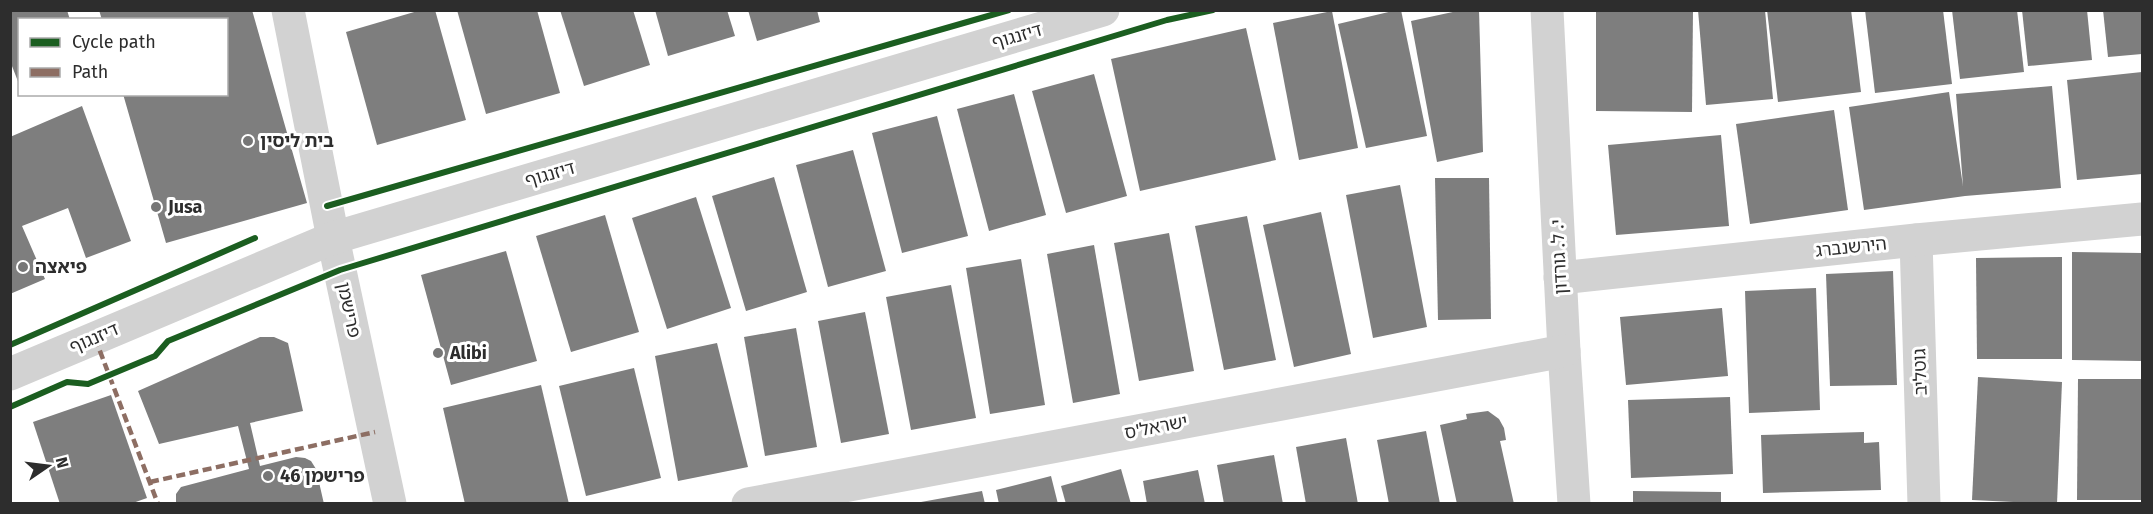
<svg xmlns="http://www.w3.org/2000/svg" width="2153" height="514" font-family="'Fira Sans','Noto Sans Hebrew',sans-serif">
<style>
.building{fill:#7e7e7e}
.lines{fill:none;stroke-linecap:round;stroke-linejoin:round}
.minor{stroke:#d2d2d2;stroke-width:33}
.quiet{stroke:#8d6e63;stroke-width:4.5;stroke-dasharray:9 4.5;stroke-linecap:butt}
.cycleway-casing{stroke:#fff;stroke-width:10}
.cycleway{stroke:#1b5e20;stroke-width:6}
.poi-dot{fill:#767676;stroke:#fff;stroke-width:2}
.labels{text-anchor:middle;stroke-width:6;stroke-linejoin:round;paint-order:stroke}
.street-label{font-size:18px;fill:#2d2d2d;stroke:#fff}
.poi-label{font-size:18px;font-weight:bold;fill:#2d2d2d;stroke:#fff;text-anchor:start}
</style>
<rect width="100%" height="100%" fill="#fff"/>
<g class="building">
<polygon points="10,10 67,10 70,20 20,20 19,84 10,61"/>
<polygon points="99,10 252,10 307,203 166,243 123,94 226,94 226,20 102,20"/>
<polygon points="421,10 435,10 466,120 377,145 346,32"/>
<polygon points="457,10 537,10 560,93 486,114"/>
<polygon points="560,10 633,10 650,65 584,86"/>
<polygon points="655,10 727,10 735,36 668,56"/>
<polygon points="748,10 817,10 820,22 757,41"/>
<polygon points="1397,10 1401,10 1427,136 1366,148 1338,24"/>
<polygon points="1462,10 1479,10 1483,152 1437,162 1411,21"/>
<polygon points="1596,10 1693,10 1692,112 1596,111"/>
<polygon points="1698,10 1765,10 1773,99 1706,105"/>
<polygon points="1767,10 1851,10 1861,92 1778,102"/>
<polygon points="1865,10 1943,10 1952,84 1875,93"/>
<polygon points="1952,10 2017,10 2024,72 1960,79"/>
<polygon points="2022,10 2087,10 2092,60 2028,66"/>
<polygon points="2103,10 2142,10 2142,54 2108,57"/>
<polygon points="1332,11 1358,148 1299,160 1273,23"/>
<polygon points="1246,28 1276,160 1140,191 1111,59"/>
<polygon points="2142,72 2142,174 2077,180 2067,80"/>
<polygon points="1094,74 1127,196 1066,213 1032,91"/>
<polygon points="2052,86 2061,188 1965,196 1864,210 1849,107 1949,92 1963,186 1956,94"/>
<polygon points="1014,94 1046,215 989,231 957,109"/>
<polygon points="82,106 131,241 86,258 68,208 22,226 45,279 10,294 10,137"/>
<polygon points="1834,110 1848,210 1750,224 1736,124"/>
<polygon points="937,116 968,236 902,253 872,133"/>
<polygon points="1721,135 1729,226 1616,235 1608,145"/>
<polygon points="853,150 886,271 828,287 796,165"/>
<polygon points="774,177 807,292 746,311 712,196"/>
<polygon points="1435,178 1489,178 1491,319 1438,320"/>
<polygon points="1400,185 1427,327 1373,338 1346,195"/>
<polygon points="696,197 731,308 667,329 632,218"/>
<polygon points="1321,212 1351,354 1294,367 1263,225"/>
<polygon points="605,215 639,332 571,352 536,236"/>
<polygon points="1247,216 1276,360 1224,370 1195,226"/>
<polygon points="1169,233 1194,371 1139,381 1114,243"/>
<polygon points="1094,245 1120,394 1073,403 1047,254"/>
<polygon points="506,251 537,361 451,385 421,275"/>
<polygon points="2072,252 2142,253 2142,361 2072,360"/>
<polygon points="2062,257 2062,359 1977,359 1976,258"/>
<polygon points="1021,259 1045,405 990,414 966,268"/>
<polygon points="1893,271 1897,385 1830,386 1826,274"/>
<polygon points="951,285 976,418 911,430 886,297"/>
<polygon points="1816,288 1820,410 1749,413 1745,291"/>
<polygon points="1722,308 1728,376 1626,385 1620,317"/>
<polygon points="865,312 889,434 841,443 818,321"/>
<polygon points="796,328 817,447 765,456 744,337"/>
<polygon points="260,337 274,337 288,343 303,411 250,423 260,466 296,457 305,458 311,461 316,469 324,504 176,504 176,494 181,487 249,469 238,426 159,444 138,391"/>
<polygon points="717,343 748,467 678,481 655,356"/>
<polygon points="634,368 661,478 586,496 559,386"/>
<polygon points="1978,377 2062,382 2057,504 1972,500"/>
<polygon points="2078,379 2142,379 2142,500 2077,500"/>
<polygon points="541,385 569,504 465,504 443,408"/>
<polygon points="111,395 147,498 130,504 60,504 33,422"/>
<polygon points="1730,397 1733,474 1631,478 1628,400"/>
<polygon points="1488,411 1499,419 1504,428 1506,440 1500,441 1514,504 1457,504 1440,425 1467,419 1466,414"/>
<polygon points="1426,431 1440,504 1389,504 1377,440"/>
<polygon points="1864,432 1864,443 1879,442 1881,490 1763,493 1761,435"/>
<polygon points="1346,438 1358,504 1306,504 1296,447"/>
<polygon points="1274,455 1283,504 1224,504 1217,465"/>
<polygon points="1121,469 1131,504 1066,504 1061,486"/>
<polygon points="1198,470 1205,504 1147,504 1143,481"/>
<polygon points="1051,476 1058,504 999,504 996,490"/>
<polygon points="982,491 985,504 921,504 921,502"/>
<polygon points="1633,491 1721,492 1721,504 1633,504"/>
</g>
<g class="lines">
<g class="minor">
<polyline points="288,10 333,238 390,504"/>
<polyline points="1547,10 1564,351 1574,504"/>
<polyline points="1916,240 1924,504"/>
<polyline points="1560,278 1916,240 2142,219"/>
<polyline points="10,374 333,238 1103,10"/>
<polyline points="748,504 1564,351"/>
</g>
<g class="quiet">
<polyline points="95,338 158,504"/>
<polyline points="150,482 375,432"/>
</g>
<g class="cycleway-casing">
<g id="cycleway">
<polyline points="327,206 1009,10"/>
<polyline points="10,345 255,238"/>
<polyline points="10,407 67,382 88,384 155,356 168,341 340,270 1167,20 1213,10"/>
</g>
</g>
<use href="#cycleway" class="cycleway"/>
</g>
<g class="poi-dot">
<circle cx="248" cy="141" r="6"/>
<circle cx="156" cy="207" r="6"/>
<circle cx="23" cy="267" r="6"/>
<circle cx="438" cy="353" r="6"/>
<circle cx="268" cy="476" r="6"/>
</g>
<g class="labels">
<g class="street-label">
<text transform="translate(1017 36) rotate(-16)" y="6">דיזנגוף</text>
<text transform="translate(550 174) rotate(-16)" y="6">דיזנגוף</text>
<text transform="translate(1851 247) rotate(-6)" y="6">הירשנברג</text>
<text transform="translate(1559 257) rotate(-93)" y="6">י. ל. גורדון</text>
<text transform="translate(349 310) rotate(78)" y="6">פרישמן</text>
<text transform="translate(94 338) rotate(-23)" y="6">דיזנגוף</text>
<text transform="translate(1920 372) rotate(-92)" y="6">גוטליב</text>
<text transform="translate(1156 427) rotate(-11)" y="6">ישראל'ס</text>
</g>
<g class="poi-label">
<text x="260" y="147">בית ליסין</text>
<text x="168" y="213">Jusa</text>
<text x="35" y="273">פיאצה</text>
<text x="450" y="359">Alibi</text>
<text x="280" y="482">פרישמן 46</text>
</g>
</g>
<rect width="2153" height="514" fill="none" stroke="#2d2d2d" stroke-width="24"/>
<rect x="18" y="18" width="210" height="78" fill="#ffffff" stroke="#ababab" stroke-width="1.5"/>
<rect x="30" y="38" width="30" height="9" fill="#1b5e20" stroke="#ababab" stroke-width="1.5"/>
<text x="72" y="48" font-size="18" fill="#2d2d2d">Cycle path</text>
<rect x="30" y="68" width="30" height="9" fill="#8d6e63" stroke="#ababab" stroke-width="1.5"/>
<text x="72" y="78" font-size="18" fill="#2d2d2d">Path</text>
<g transform="translate(48 466) rotate(76)" stroke="#ffffff" stroke-width="4.5" paint-order="stroke">
<path d="M0-4.5L10 22L0 15L-10 22Z" fill="#2d2d2d"/>
<text y="-9" font-size="16" font-weight="bold" text-anchor="middle" fill="#2d2d2d">N</text>
</g>
</svg>
